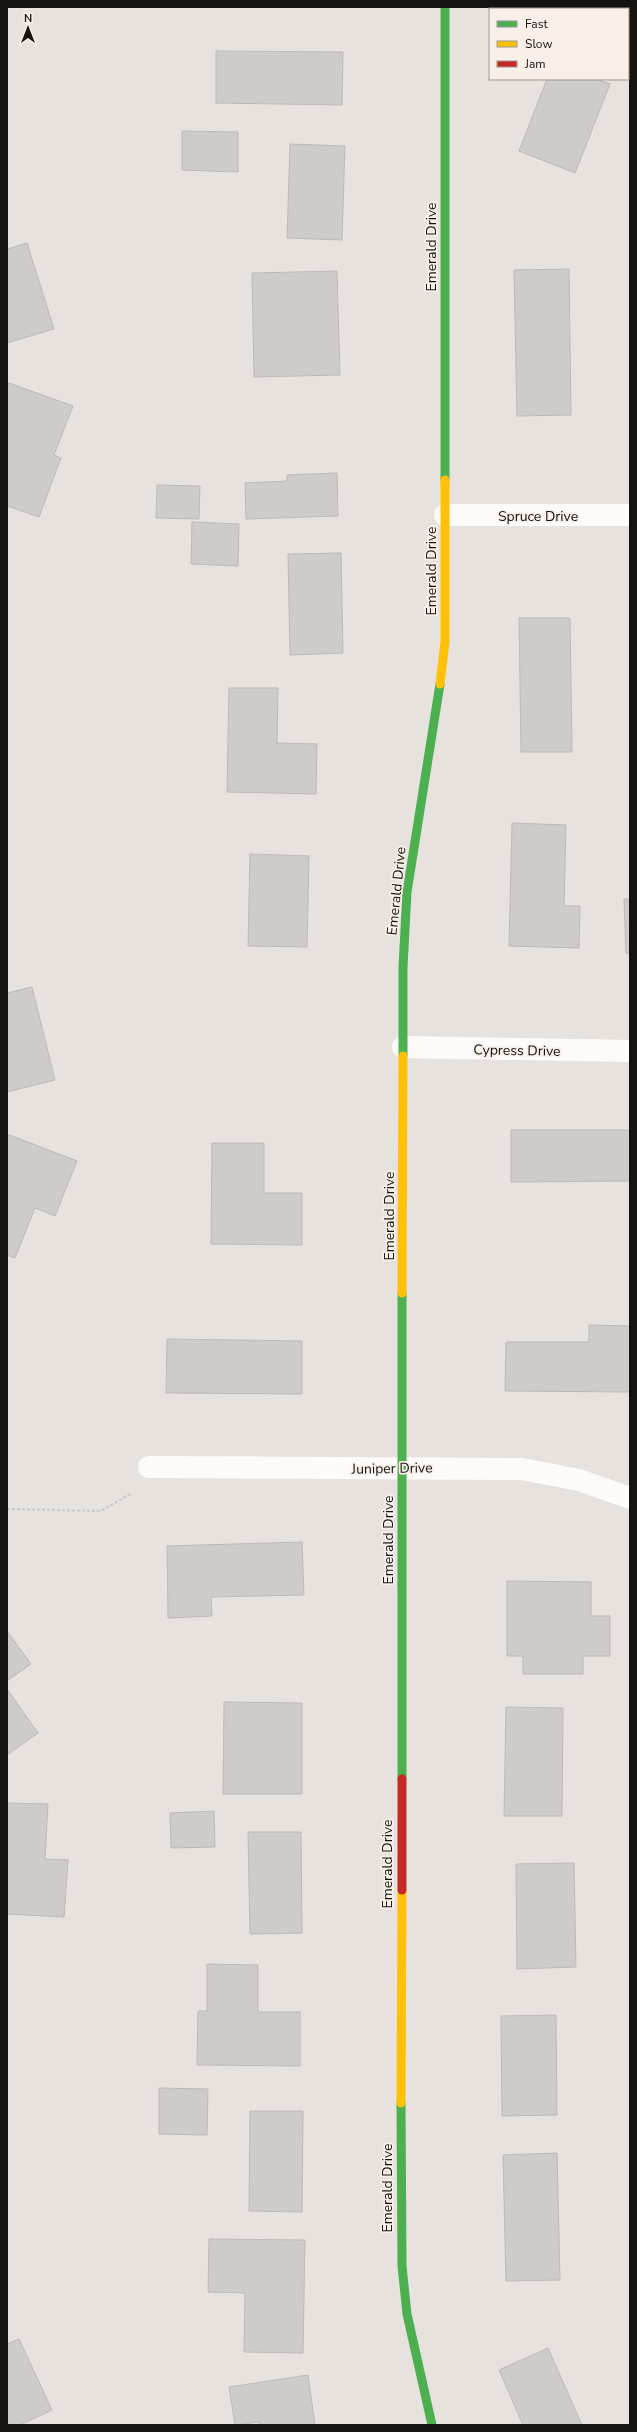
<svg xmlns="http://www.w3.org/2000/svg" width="637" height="2432" font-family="'Nunito Sans',sans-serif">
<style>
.building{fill:#cfcbcb;stroke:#bdb9b8}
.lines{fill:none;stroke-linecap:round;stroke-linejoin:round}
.path{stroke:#cdcbca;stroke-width:2.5;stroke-dasharray:3 2;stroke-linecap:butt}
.street{stroke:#fcfbfa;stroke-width:22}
.fast{stroke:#4caf50;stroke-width:9}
.slow{stroke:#ffc107;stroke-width:9}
.jam{stroke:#c62828;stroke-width:9}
.labels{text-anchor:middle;stroke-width:3.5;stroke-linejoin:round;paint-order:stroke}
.street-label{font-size:14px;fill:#151210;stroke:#f8efe8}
</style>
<rect width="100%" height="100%" fill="#e8e2de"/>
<g class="building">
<polygon points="216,51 343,52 342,105 216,103"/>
<polygon points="547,79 596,79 610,84 575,173 519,151"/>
<polygon points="182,131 238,132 238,172 182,170"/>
<polygon points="290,144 345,146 342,240 287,238"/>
<polygon points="27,243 54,329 7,343 7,249"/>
<polygon points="569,269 571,415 517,416 514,270"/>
<polygon points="337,271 340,375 254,377 252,273"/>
<polygon points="9,383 73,406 54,455 61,458 39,517 7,506 7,388"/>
<polygon points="337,473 338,516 246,519 245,483 287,481 287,475"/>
<polygon points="157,485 200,486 199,519 156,518"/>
<polygon points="192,522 239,524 238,566 191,564"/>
<polygon points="341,553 343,653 290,655 288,554"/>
<polygon points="519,618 570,618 572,752 521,752"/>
<polygon points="229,688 278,688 277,743 317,744 316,794 227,792"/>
<polygon points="512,823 566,825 564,906 580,906 579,948 509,946"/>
<polygon points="250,854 309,856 307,947 248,946"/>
<polygon points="624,899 630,899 630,953 626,953"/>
<polygon points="32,987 55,1080 7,1092 7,993"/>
<polygon points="511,1130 630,1130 630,1181 511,1182"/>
<polygon points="7,1134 77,1161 55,1216 35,1208 15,1258 7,1255"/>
<polygon points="212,1143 264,1143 264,1193 302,1193 302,1245 211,1244"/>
<polygon points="589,1325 630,1326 630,1392 505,1391 506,1342 589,1342"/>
<polygon points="167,1339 302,1341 302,1394 166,1393"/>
<polygon points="302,1542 304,1595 211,1597 212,1616 168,1618 167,1546"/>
<polygon points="507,1581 591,1582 591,1616 610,1616 610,1656 583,1656 583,1674 523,1674 523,1656 507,1656"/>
<polygon points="7,1631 31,1664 7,1681"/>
<polygon points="7,1689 38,1733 7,1755"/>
<polygon points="224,1702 302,1703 302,1794 223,1794"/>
<polygon points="506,1707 563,1708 562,1816 504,1816"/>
<polygon points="7,1803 48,1804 45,1859 68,1860 64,1917 7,1914"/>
<polygon points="214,1811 215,1847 171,1848 170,1813"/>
<polygon points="248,1832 301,1832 302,1933 250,1934"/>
<polygon points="574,1863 576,1967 517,1969 516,1864"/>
<polygon points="207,1964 258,1965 258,2012 300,2012 300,2066 197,2065 198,2011 207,2011"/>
<polygon points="556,2015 557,2115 502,2116 501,2016"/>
<polygon points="159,2088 208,2089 207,2135 159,2134"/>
<polygon points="250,2111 303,2111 302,2212 249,2211"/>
<polygon points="557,2153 560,2280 506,2281 503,2155"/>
<polygon points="209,2239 305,2240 303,2353 244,2352 245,2293 208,2292"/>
<polygon points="19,2339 52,2410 20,2425 7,2425 7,2344"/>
<polygon points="548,2348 582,2425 523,2425 499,2370"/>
<polygon points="308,2375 315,2425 259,2425 259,2422 235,2425 229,2387"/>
</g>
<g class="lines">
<polyline class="path" points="7,1509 101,1511 132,1493"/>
<g class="street">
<polyline points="445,515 630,515"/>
<polyline points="403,1047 630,1051"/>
<polyline points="149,1467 522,1469 579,1480 630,1498"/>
</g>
<g class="fast">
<polyline points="445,7 445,480"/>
<polyline points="403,1056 403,967 407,892 440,684"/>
<polyline points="402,1779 402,1293"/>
<polyline points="401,2103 402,2266 407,2314 432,2425"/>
</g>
<g class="slow">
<polyline points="440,684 445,642 445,480"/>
<polyline points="402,1293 403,1056"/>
<polyline points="401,2103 402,1890"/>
</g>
<polyline class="jam" points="402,1890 402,1779"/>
</g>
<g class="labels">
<g class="street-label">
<text transform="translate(431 247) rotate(-90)" y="5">Emerald Drive</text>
<text x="538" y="521">Spruce Drive</text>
<text transform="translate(431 571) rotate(-90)" y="5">Emerald Drive</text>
<text transform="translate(396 891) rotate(-84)" y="5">Emerald Drive</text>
<text transform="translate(517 1050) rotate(1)" y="5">Cypress Drive</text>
<text transform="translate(389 1216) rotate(-90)" y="5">Emerald Drive</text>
<text transform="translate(392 1468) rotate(-1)" y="5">Juniper Drive</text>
<text transform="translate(388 1540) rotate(-90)" y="5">Emerald Drive</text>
<text transform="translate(387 1864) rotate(-90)" y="5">Emerald Drive</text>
<text transform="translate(387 2188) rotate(-90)" y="5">Emerald Drive</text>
</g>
</g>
<rect width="637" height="2432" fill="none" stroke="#151210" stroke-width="16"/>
<rect x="489" y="8" width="140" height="72" fill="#f8efe8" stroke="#9d9792"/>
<rect x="497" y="21" width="20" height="6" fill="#4caf50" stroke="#9d9792"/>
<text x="525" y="28" font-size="12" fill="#151210">Fast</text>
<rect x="497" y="41" width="20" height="6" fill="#ffc107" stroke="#9d9792"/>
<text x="525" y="48" font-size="12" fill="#151210">Slow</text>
<rect x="497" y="61" width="20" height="6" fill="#c62828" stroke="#9d9792"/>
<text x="525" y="68" font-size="12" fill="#151210">Jam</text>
<g transform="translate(28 28)" stroke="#f8efe8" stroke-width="3" paint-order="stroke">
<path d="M0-3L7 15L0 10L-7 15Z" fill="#151210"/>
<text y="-6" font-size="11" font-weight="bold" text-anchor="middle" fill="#151210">N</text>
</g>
</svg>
